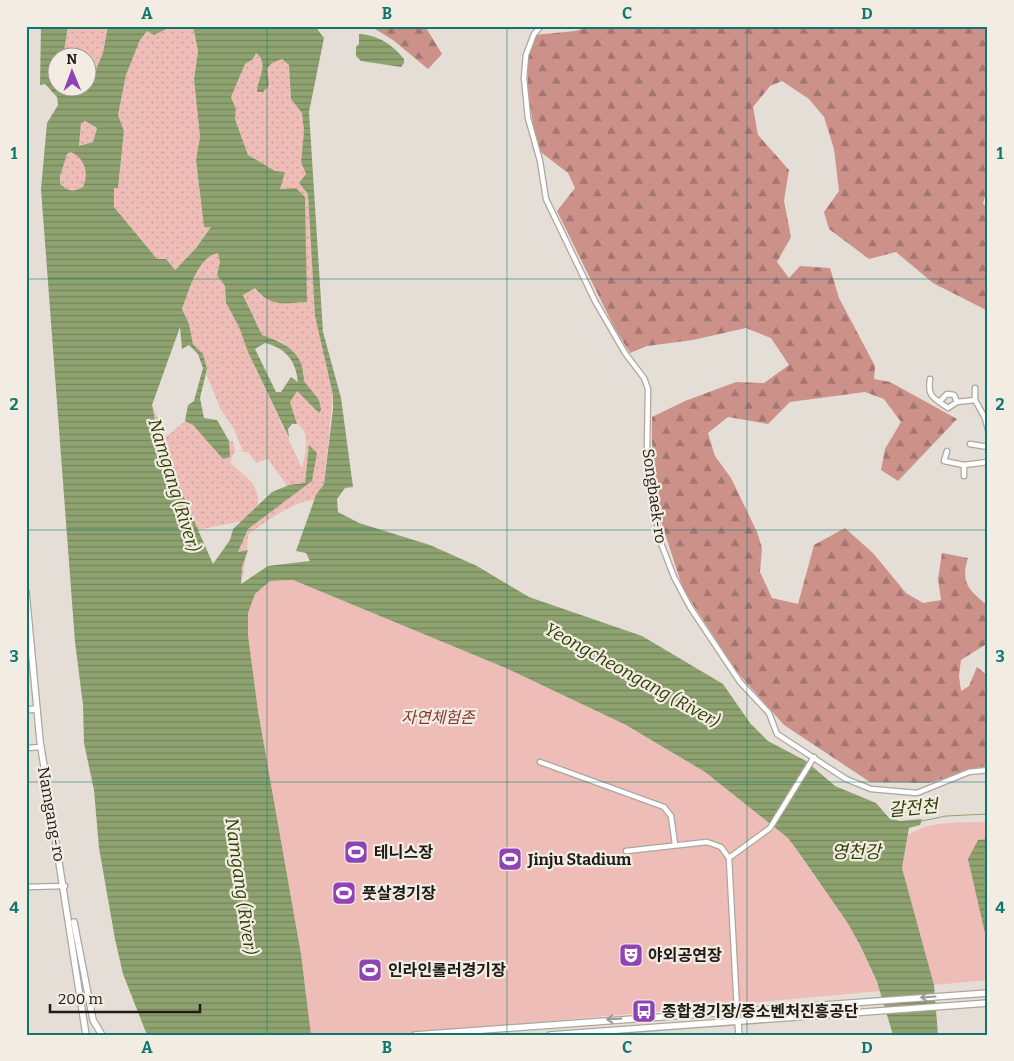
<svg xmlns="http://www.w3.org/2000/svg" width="1014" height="1061" font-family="Bitter,'Noto Sans KR',serif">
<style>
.grass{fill:url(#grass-dots)}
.forest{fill:url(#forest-firs)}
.green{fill:#efbdb7}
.water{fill:url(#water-rules);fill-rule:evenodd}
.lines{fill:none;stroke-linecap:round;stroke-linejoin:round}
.stream{stroke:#8fa371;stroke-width:1}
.minor-casing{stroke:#aca69e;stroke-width:7}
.tertiary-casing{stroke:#aca69e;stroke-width:8}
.minor{stroke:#fff;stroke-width:4.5}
.tertiary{stroke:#fff;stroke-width:5.5}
.oneway{stroke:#9a9897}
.grid{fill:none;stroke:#0f766e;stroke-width:1;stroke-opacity:0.55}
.labels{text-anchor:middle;stroke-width:4.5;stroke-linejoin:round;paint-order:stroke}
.street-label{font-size:16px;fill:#1e1b18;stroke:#f2ece3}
.park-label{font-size:16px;font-style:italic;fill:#813832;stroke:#f2ece3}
.poi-label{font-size:16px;font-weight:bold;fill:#1e1b18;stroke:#f2ece3;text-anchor:start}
.water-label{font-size:18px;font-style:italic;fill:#2e3f04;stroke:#f2ece3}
.neatline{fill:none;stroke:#0f766e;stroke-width:2}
.grid-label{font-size:16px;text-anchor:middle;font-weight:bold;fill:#0f766e}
</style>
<defs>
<pattern id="grass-dots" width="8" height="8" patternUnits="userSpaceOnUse" patternTransform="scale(1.25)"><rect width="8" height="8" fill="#efbdb7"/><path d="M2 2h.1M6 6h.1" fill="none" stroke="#cca29d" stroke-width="1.8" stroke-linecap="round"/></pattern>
<pattern id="forest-firs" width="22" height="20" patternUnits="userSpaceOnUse" patternTransform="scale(1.25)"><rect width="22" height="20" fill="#cc928a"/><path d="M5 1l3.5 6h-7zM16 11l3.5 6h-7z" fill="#a57670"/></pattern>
<pattern id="water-rules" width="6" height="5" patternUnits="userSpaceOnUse" patternTransform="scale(1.25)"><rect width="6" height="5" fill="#8fa371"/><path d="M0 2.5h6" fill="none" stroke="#74845c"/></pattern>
</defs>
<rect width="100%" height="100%" fill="#e5ded6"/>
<g class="grass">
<polygon points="68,26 108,26 103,53 91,81 88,83 88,58 63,58"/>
<polygon points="172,26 193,26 198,51 194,79 200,137 196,160 204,227 212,226 196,248 174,270 157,259 114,207 114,188 118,188 124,131 118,115 126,75 140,40 148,30 169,29"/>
<path d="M257 52C268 62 261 74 257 85L272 63 282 59 289 65 291 99 302 113 304 131 301 162 305 167 308 194 315 316 333 395 324 484 314 500C296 500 262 523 248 535 247 552 245 567 241 584L242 567 248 550 238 552 248 529 312 481 317 453 309 445 305 483 287 486 268 459 256 463 248 452H243L234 429 220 408 206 373 207 369 203 354 193 344 189 324 182 309C190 292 197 257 218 253L220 262 217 275 225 286 226 304 239 327 248 352 302 468C305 453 312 433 297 424L290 402 297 390H310L304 380V372L283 342 262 335 243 294 255 288 262 297 293 190 280 189 281 179 275 171 248 155 235 119 236 109 231 97 245 64 253 59Z"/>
<polygon points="84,121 97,128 93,142 79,146 81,123"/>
<path d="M71 151C85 158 89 174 83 187 72 193 70 191 60 184 60 174 63 157 71 151Z"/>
<path d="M152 405 166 437 185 421 193 425 224 459 217 420 229 441H233L235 451 230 462C245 478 259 481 258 505L242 521 197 530 160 443Z"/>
</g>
<g class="forest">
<polygon points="370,26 425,26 442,54 428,69 393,40"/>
<path d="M593 26H988V184L983 204 988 207V311L933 283 896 252 869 259 829 229 824 212 839 191 834 149 824 117 809 99 782 81 770 86 753 107 758 135 789 170 784 201 791 237 777 262 789 278 800 266 830 268 839 298 875 366 874 379 890 382 957 419 898 481 881 470 885 449 901 422 884 399 865 392 790 402 768 424 728 417 708 433 715 456 731 478 757 532 762 548 760 572 772 598 798 604 814 545 845 528 873 553 906 593 923 603 941 600 938 579 942 553 968 558C960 583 969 590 988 606V643L961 660 959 676 961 691 969 686 977 667 988 676V765L929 783 870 782 784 725 737 672 683 589 659 515 652 442V417L685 401 736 382 764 383 789 365 771 338 746 328 693 340 647 346 630 353 614 327 557 211 575 188 568 173 538 150C531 112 521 72 534 35L575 31Z"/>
</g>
<g class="green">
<polygon points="293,580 508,669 626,725 705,772 788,838 847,922 861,947 880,991 400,1035 311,1035 301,954 258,711 248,635 248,613 255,594 270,581"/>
<path d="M988 822V980L934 985 902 868 908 835C931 820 961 823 988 822Z"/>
</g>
<g class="water">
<path d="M41 26H68L63 57 58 58 57 74 54 73 52 79H57L58 88H60L64 93 75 88H88V83L91 81 103 53 108 26H172L154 35 147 31 140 40 126 75 118 115 124 131 118 188H114V207L157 259H166L175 270 196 248 211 227H204L196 160 200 137 194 79 198 51 193 26H315L324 38 309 112 323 332 341 398 353 487 345 488 337 499 338 512 359 523 430 545 477 566 529 597 642 636 723 684 750 723 768 741 806 761 835 786 876 803 889 818 900 821 922 819 920 825 909 828 902 868 934 985 938 1035H893L877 982 861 947 847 922 799 853 788 838 705 772 626 725 508 669 293 580 270 581 255 594 248 613V635L258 711 301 954 311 1035H147L123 974 115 939 99 848 94 790 84 743 83 705 75 642 41 189 47 123 58 105 57 97 45 84 40 85ZM256 53C270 63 257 79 257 92H263L269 85 267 69 272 63 282 59 289 65 291 99 302 113 304 131 301 162 306 174 299 183 308 194 315 316 333 395V409L324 484 316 495 296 551 306 553 310 561 268 566 241 584 242 567 248 550 238 552 248 529 312 481 317 453 309 445 305 483 289 485 272 492 233 529 230 540 213 564 160 443 152 405 180 327 182 349 189 345 198 354 203 368 194 401 188 405 185 421 193 425 223 459 230 457 229 441 217 420 204 418 200 398 207 369 203 354 193 344 189 324 182 309C189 292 197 257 218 253L220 262 217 275 225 286 226 303 239 327 248 352 289 438 288 429 292 424H297L290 402 297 391 319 413 321 410 319 400 304 381C304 353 286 343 262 335L243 295 255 288C271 308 284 303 307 302L305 197 296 188 280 189 285 172 275 171 248 155 235 119 236 109 231 97 245 64 253 59ZM85 121 97 128 93 142 79 146 81 123ZM71 152C85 158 89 174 83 187 72 193 69 191 60 184V176L67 154ZM265 343C286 348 296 361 298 382L291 377 281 392H276L255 349Z"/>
<path d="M359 34C378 35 392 44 404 59V63L401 67 361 61 356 56V47L359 44Z"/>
<polygon points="988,839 988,946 968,859 978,840"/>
</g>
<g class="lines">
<polyline class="stream" points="922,821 946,816 988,814"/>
<g class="minor-casing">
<g id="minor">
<polyline points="541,26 534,34 526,55 524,78 528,118 540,161 546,199 595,301 625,353 644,378 648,389 647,450 659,538 674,577 690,607 740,682 769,713 777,734 846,779 871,789 917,793 969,772 988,770"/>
<path d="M930 379C927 397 934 398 948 408L957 402 975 400 985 418 988 430"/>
<polyline points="975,388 975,400"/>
<polyline points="940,401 947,394 954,395 957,402"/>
<polyline points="970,444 988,447"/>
<polyline points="947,451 944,461 964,465 988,462"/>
<polyline points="964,465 964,476"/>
<polyline points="26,748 41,747"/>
<polyline points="540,762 664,807 671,816 675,844"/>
<polyline points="626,851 707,842 721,847 729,858 737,1010"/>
<polyline points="729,858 770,828 814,757"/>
<polyline points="26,887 65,886"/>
</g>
</g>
<g class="tertiary-casing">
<g id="tertiary">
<polyline points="26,592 40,741 86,1035"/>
<polyline points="26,710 36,709"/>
<polyline points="74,922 93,1020 102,1035"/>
<polyline points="737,1010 739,1035"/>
<polyline points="415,1035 988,993"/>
<polyline points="550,1035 988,1003"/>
</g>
</g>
<use href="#minor" class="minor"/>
<use href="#tertiary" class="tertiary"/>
</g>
<defs><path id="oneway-shaft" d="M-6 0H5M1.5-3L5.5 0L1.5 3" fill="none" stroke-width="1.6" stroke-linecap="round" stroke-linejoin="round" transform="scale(1.25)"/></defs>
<g class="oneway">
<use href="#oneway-shaft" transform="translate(928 997) rotate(176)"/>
<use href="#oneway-shaft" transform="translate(614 1019) rotate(176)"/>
</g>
<path class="grid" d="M267 26V1035M507 26V1035M747 26V1035M26 279H988M26 530H988M26 782H988"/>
<defs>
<g id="stadium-square" transform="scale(1.25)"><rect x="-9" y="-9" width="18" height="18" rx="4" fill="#9043b4" stroke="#f2ece3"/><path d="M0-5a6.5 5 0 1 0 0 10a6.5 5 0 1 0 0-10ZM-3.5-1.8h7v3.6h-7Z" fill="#fff"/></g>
<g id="theatre-square" transform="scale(1.25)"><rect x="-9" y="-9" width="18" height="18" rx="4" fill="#9043b4" stroke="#f2ece3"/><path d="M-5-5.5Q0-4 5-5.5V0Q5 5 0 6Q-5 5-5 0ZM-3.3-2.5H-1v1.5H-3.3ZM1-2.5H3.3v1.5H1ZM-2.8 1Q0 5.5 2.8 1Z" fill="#fff"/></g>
<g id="bus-square" transform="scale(1.25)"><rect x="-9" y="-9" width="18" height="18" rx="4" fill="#9043b4" stroke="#f2ece3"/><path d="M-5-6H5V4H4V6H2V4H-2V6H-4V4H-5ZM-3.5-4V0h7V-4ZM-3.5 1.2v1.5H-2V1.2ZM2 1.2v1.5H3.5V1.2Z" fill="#fff"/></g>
</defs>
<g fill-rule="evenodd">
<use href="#stadium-square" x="356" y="852"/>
<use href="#stadium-square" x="510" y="859"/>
<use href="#stadium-square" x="344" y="893"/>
<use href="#theatre-square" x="631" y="955"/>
<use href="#stadium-square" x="370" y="970"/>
<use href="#bus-square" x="644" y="1011"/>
</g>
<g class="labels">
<g class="street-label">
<text transform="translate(655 496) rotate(82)" y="6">Songbaek-ro</text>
<text transform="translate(52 814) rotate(80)" y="6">Namgang-ro</text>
</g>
<g class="park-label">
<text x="438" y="723">자연체험존</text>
</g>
<g class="poi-label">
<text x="374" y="858">테니스장</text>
<text x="528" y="865">Jinju Stadium</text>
<text x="362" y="899">풋살경기장</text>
<text x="648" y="961">야외공연장</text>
<text x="388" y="976">인라인롤러경기장</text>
<text x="662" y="1017">종합경기장/중소벤처진흥공단</text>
</g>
<g class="water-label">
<text transform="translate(174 485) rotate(73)" y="6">Namgang (River)</text>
<text transform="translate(632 675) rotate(29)" y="6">Yeongcheongang (River)</text>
<text transform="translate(913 808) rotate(-5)" y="6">갈전천</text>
<text x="856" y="858">영천강</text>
<text transform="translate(241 886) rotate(82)" y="6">Namgang (River)</text>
</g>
</g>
<rect width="1014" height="1061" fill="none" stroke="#f2ece3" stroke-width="55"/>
<g transform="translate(72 72) rotate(359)"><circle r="24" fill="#f2ece3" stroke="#9d9892"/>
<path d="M0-4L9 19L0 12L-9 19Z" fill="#9043b4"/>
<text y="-8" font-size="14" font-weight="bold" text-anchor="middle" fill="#1e1b18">N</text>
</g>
<path d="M50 1004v8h150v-8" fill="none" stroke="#1e1b18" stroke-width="2.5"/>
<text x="58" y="1004" font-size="15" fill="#1e1b18" stroke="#f2ece3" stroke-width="4" paint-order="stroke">200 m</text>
<rect x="28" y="28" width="958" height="1006" class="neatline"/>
<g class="grid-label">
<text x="147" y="19">A</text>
<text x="387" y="19">B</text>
<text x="627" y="19">C</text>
<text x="867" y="19">D</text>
<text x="14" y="159">1</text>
<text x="1000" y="159">1</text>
<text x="14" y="410">2</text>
<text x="1000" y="410">2</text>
<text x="14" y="662">3</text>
<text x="1000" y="662">3</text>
<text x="14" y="913">4</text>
<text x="1000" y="913">4</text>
<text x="147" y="1053">A</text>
<text x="387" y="1053">B</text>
<text x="627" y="1053">C</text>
<text x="867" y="1053">D</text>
</g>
</svg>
